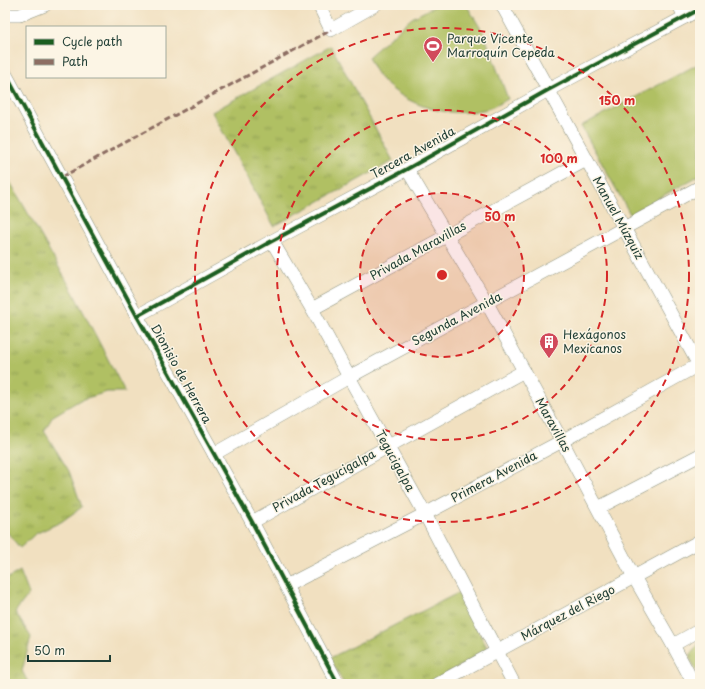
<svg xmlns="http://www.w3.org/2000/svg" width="705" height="689" font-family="'Playpen Sans',sans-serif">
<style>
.grass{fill:url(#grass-tufts);stroke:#687e4c}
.pitch{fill:#b0c063;stroke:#687e4c}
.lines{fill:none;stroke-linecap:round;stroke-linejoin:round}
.street-casing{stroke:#888e7a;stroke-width:14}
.street{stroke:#fff;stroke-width:13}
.quiet{stroke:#8d6e63;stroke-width:3;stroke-dasharray:6 3;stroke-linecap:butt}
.cycleway-casing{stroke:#fcf5e5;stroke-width:6}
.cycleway{stroke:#1b5e20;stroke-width:4}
.ring{fill:none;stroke:#d62828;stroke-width:2;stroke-dasharray:7 5}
.labels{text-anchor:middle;stroke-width:3;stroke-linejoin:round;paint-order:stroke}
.poi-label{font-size:12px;fill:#1f3d34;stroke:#fcf5e5;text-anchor:start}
.street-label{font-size:12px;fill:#1f3d34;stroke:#fcf5e5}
.centre{fill:#d62828;stroke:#fcf5e5;stroke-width:2}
.ring-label{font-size:12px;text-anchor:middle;font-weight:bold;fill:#d62828;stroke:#fcf5e5;stroke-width:3;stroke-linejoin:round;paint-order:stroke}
</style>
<defs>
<pattern id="grass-tufts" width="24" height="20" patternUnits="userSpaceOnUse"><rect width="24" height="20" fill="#b0c063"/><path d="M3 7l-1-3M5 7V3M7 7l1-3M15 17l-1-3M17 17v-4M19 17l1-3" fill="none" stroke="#8f9d52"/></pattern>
</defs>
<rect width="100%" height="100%" fill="#fcf5e5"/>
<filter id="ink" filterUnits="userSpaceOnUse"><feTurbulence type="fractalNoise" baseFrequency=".025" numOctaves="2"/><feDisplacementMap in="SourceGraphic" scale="8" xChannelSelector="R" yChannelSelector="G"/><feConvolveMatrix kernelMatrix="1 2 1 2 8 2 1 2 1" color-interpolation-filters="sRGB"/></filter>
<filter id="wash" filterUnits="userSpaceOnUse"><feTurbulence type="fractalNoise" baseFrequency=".012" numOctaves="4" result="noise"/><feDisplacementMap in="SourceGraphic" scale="16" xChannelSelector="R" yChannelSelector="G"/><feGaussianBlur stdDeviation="0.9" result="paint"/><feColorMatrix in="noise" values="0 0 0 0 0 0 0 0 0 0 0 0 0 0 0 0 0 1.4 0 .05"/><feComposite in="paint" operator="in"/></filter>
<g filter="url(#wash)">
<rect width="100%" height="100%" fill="#f1e0c0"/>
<g class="grass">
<polygon points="331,46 393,161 274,226 212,112"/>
<polygon points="5,173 73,292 125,392 107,392 80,400 53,416 44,431 69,471 82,507 61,522 35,534 20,548 7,532 5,533"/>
<polygon points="20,571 29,594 15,612 31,637 22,671 29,684 5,684 5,580"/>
<polygon points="458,593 489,651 426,684 344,684 330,658"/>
<polygon points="700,642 700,676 689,657"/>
</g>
<g class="pitch">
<path d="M437 5 467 6 484 34 508 99C500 103 491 109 482 110 447 118 408 106 383 81 376 74 372 65 368 57L412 18Z"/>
<polygon points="700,63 700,175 630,214 581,126"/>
</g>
</g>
<g filter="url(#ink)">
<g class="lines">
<g class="street-casing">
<g id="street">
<polyline points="319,5 331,30 375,5"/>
<polyline points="502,5 700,367"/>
<polyline points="679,5 685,17"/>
<polyline points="5,15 20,15 45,5"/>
<polyline points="5,73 137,316 252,522 338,684"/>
<polyline points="407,169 487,303 562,441 634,577 673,645 694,684"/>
<polyline points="272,241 312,309 349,377 425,514 514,684"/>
<polyline points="312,309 586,160"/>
<polyline points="137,316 272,241 407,169 548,90 700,9"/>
<polyline points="214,454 349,377 700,187"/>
<polyline points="598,508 700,455"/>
<polyline points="252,522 524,371"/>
<polyline points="286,586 425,514 562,441 700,364"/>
<polyline points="673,645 700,630"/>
<polyline points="437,684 700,541"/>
</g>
</g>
<use href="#street" class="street"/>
<polyline class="quiet" points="62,177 331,30"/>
<g class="cycleway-casing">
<g id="cycleway">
<polyline points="5,73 137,316 252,522 338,684"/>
<polyline points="137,316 272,241 407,169 548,90 700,9"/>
</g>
</g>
<use href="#cycleway" class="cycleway"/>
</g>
</g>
<circle cx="442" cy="275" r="82" fill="#d62828" fill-opacity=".12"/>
<g class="ring">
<circle cx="442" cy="275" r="82"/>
<circle cx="442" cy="275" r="165"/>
<circle cx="442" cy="275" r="247"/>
</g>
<defs>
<g id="stadium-pin" transform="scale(1)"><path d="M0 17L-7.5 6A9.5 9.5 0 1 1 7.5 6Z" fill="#d1495b" stroke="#fcf5e5"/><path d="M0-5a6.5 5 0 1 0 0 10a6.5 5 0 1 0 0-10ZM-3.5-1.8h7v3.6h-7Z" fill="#fff"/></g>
<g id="building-pin" transform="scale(1)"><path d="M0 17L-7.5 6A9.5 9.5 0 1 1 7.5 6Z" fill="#d1495b" stroke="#fcf5e5"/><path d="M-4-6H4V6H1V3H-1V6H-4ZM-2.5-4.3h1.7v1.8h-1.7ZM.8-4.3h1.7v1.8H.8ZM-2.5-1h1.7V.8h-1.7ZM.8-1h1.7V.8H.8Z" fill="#fff"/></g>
</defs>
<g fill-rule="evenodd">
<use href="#stadium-pin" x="433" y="46"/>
<use href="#building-pin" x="549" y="342"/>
</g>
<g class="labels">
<g class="poi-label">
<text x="447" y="43">Parque Vicente<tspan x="447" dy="14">Marroquín Cepeda</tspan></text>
<text x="563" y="339">Hexágonos<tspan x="563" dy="14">Mexicanos</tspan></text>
</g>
<g class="street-label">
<text transform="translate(413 153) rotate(-29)" y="4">Tercera Avenida</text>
<text transform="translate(618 218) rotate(61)" y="4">Manuel Múzquiz</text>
<text transform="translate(418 251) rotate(-29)" y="4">Privada Maravillas</text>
<text transform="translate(457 319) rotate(-28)" y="4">Segunda Avenida</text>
<text transform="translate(181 374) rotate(61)" y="4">Dionisio de Herrera</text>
<text transform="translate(553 425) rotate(61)" y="4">Maravillas</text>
<text transform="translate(395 461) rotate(61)" y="4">Tegucigalpa</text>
<text transform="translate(494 477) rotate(-28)" y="4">Primera Avenida</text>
<text transform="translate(324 481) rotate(-29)" y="4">Privada Tegucigalpa</text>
<text transform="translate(568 613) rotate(-28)" y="4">Márquez del Riego</text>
</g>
</g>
<circle cx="442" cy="275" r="6" class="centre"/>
<g class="ring-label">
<text x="617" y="105">150 m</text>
<text x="559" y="163">100 m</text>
<text x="500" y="221">50 m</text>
</g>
<rect width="705" height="689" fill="none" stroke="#fcf5e5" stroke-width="20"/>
<rect x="26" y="26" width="140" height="52" fill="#fcf5e5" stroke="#a4ab9e"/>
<rect x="34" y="39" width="20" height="6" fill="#1b5e20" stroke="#a4ab9e"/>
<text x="62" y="46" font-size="12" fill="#1f3d34">Cycle path</text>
<rect x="34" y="59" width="20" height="6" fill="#8d6e63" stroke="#a4ab9e"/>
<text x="62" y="66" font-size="12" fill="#1f3d34">Path</text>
<path d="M28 655v6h82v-6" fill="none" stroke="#1f3d34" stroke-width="2"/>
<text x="34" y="655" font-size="12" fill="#1f3d34" stroke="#fcf5e5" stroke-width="3" paint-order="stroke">50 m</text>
</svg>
